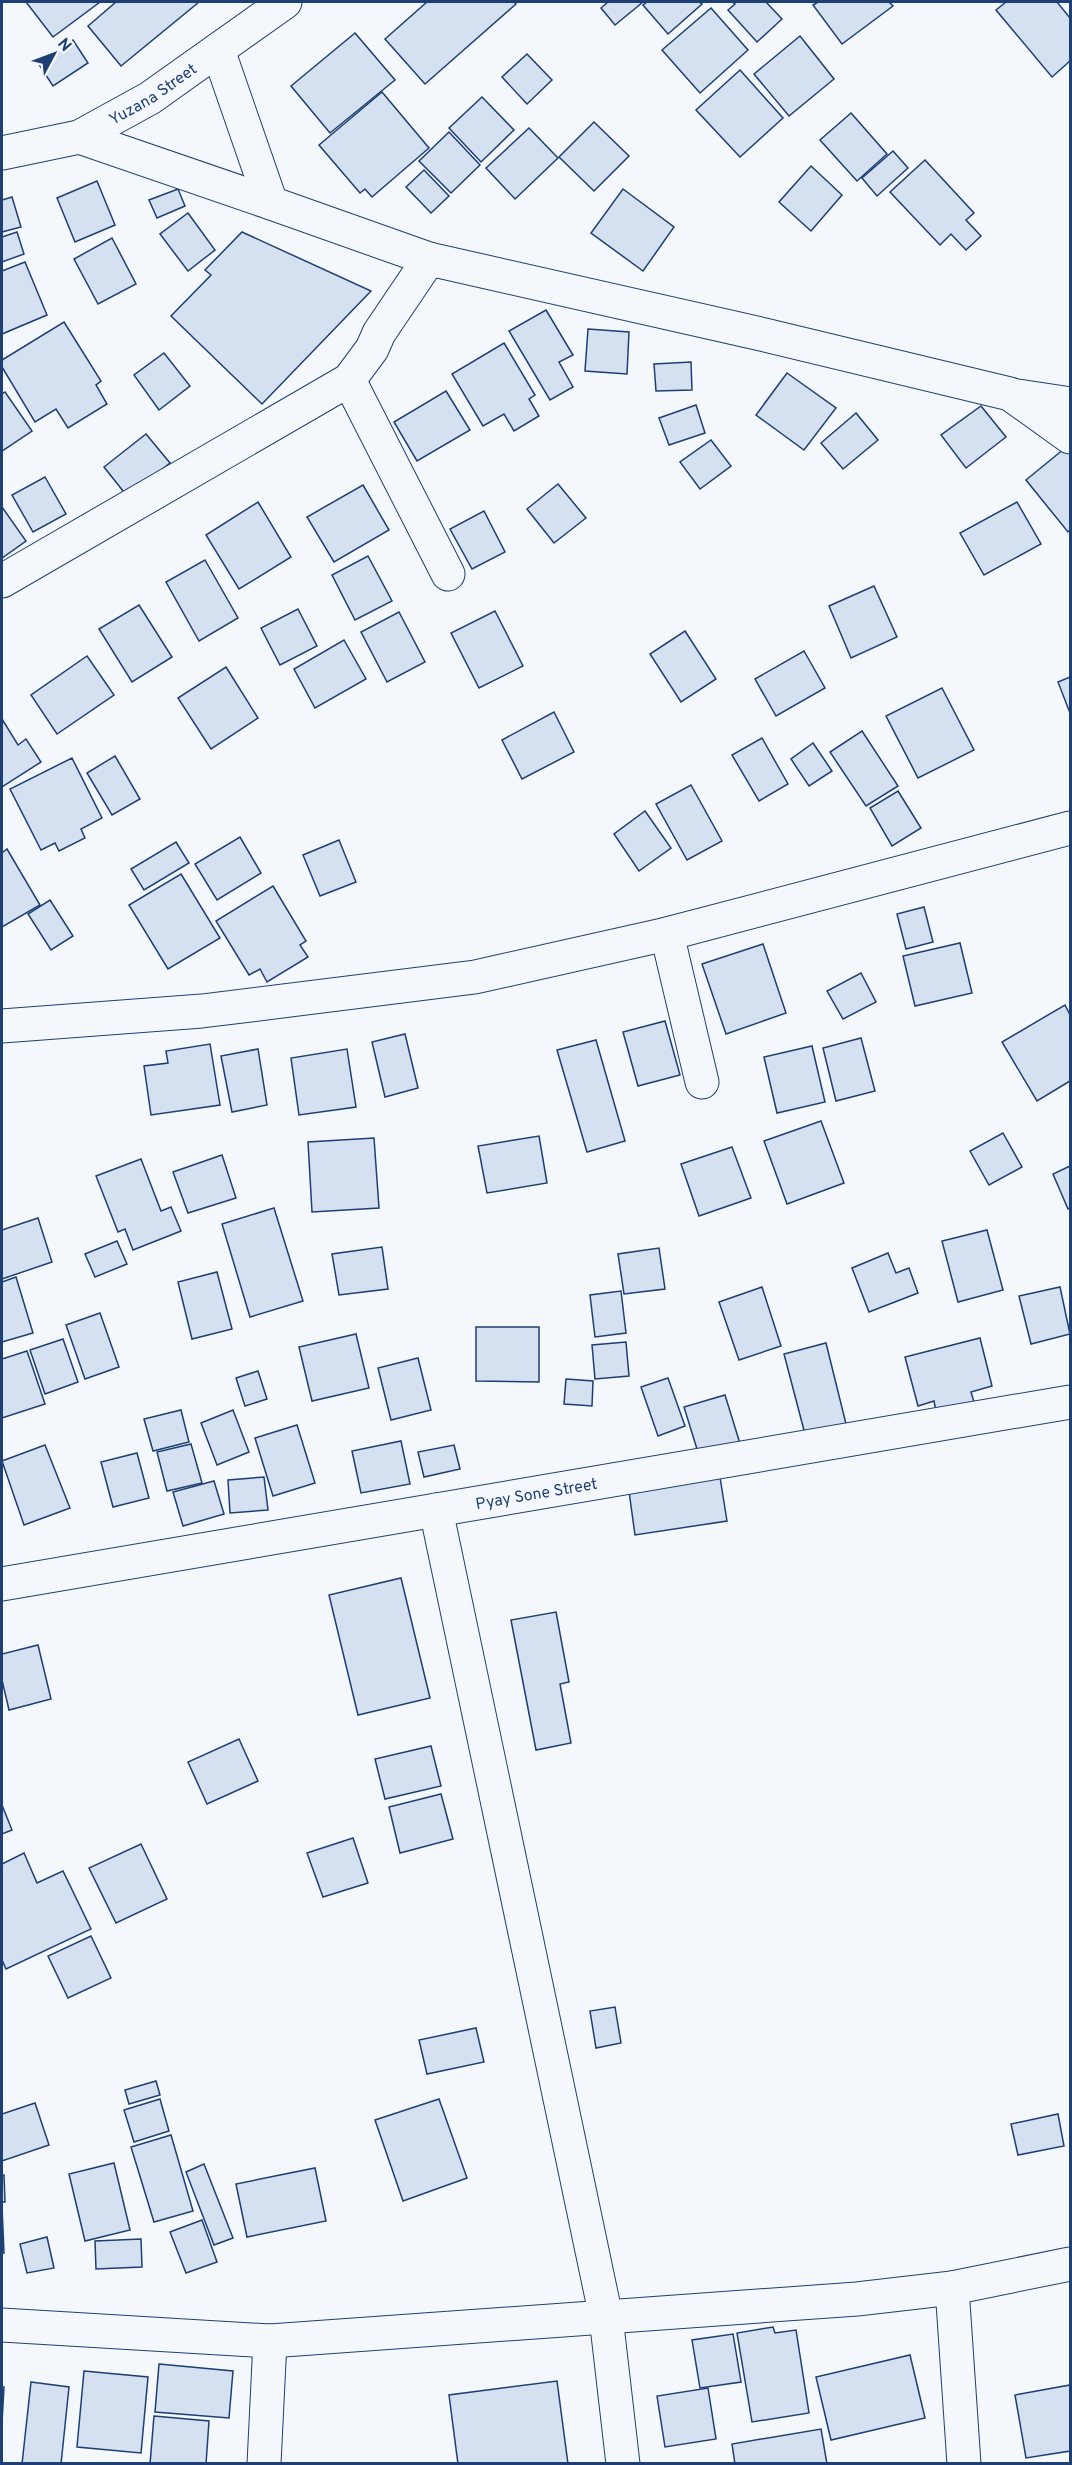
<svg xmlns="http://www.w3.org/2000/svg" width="1072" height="2465" font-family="Overpass,sans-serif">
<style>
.building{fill:#d5e0f0;stroke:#1d3f73;stroke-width:1.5}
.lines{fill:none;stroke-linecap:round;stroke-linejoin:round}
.street-casing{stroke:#1d3f73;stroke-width:35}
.secondary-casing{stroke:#1d3f73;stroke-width:35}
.street{stroke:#f4f7fb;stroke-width:33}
.secondary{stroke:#f4f7fb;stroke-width:33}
.labels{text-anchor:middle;stroke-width:4.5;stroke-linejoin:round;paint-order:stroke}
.street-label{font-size:16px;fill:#1d3f73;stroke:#f4f7fb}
</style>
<rect width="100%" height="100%" fill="#f4f7fb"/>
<g class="building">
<polygon points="26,2 100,2 53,37"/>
<polygon points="116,2 199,2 121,66 88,26"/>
<polygon points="427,2 514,2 516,4 425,84 385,39"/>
<polygon points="608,2 643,2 615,25 601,8"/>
<polygon points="647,2 699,2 702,4 668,34 643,5"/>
<polygon points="732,2 766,2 782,19 757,42 728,10 735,4"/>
<polygon points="818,2 889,2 893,6 842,44 813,5"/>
<polygon points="1006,2 1057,2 1070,18 1070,61 1052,77 996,10"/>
<polygon points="711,8 748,50 700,93 662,50"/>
<polygon points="355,33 395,80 330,133 291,86"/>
<polygon points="800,36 834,79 789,116 754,74"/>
<polygon points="73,40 88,63 53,86 38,63"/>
<polygon points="527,54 552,80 527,104 502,77"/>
<polygon points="740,70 783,118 740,157 696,110"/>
<polygon points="382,92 429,148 372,197 365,189 360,193 319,145"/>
<polygon points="482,97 514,130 481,162 449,128"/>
<polygon points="851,113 887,154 857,181 820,140"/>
<polygon points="594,122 629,156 594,191 559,157"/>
<polygon points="529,128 558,158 515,199 486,168"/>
<polygon points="449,132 480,165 451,193 419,161"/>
<polygon points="893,151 908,168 877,196 862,178"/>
<polygon points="925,160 974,213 966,220 981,236 966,250 951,234 940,245 890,192"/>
<polygon points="811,166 842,195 811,231 779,202"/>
<polygon points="424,170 449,196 431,213 406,187"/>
<polygon points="97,181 115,225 75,242 57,198"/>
<polygon points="178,189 185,206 157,218 149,200"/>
<polygon points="623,189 674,227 643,271 591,233"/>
<polygon points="12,197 21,227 2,232 2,200"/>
<polygon points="188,213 215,250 188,271 160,234"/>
<polygon points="17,232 24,254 2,262 2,237"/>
<polygon points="242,232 371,291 262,404 171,316 211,275 205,270"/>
<polygon points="112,238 136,284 98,304 74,259"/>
<polygon points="25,262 47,315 2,334 2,271"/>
<polygon points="546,310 573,355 559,362 573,387 550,400 509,331"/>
<polygon points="64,322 101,381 96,385 107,404 68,428 56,409 35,422 2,367 2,360"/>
<polygon points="588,329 629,332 627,374 585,371"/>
<polygon points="504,343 535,395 529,399 539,416 514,431 504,414 483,426 452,374"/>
<polygon points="164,353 190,386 159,410 134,375"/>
<polygon points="691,362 692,390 656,391 654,364"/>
<polygon points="787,373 836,408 804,450 756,415"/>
<polygon points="446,391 470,430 417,461 394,422"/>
<polygon points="5,392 32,431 2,451 2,394"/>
<polygon points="696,405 705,433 669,445 659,418"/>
<polygon points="981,406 1006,437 966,468 941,435"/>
<polygon points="856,413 878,440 843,469 821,443"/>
<polygon points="146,434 170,463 127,496 104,467"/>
<polygon points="711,440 731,466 700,489 680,462"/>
<polygon points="1070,444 1070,530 1068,532 1026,480"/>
<polygon points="45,477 66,514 33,532 12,495"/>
<polygon points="558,484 586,518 554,543 527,509"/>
<polygon points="363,485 389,530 334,562 307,517"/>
<polygon points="258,502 291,557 239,589 206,535"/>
<polygon points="1017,502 1041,544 984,575 960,533"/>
<polygon points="2,507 26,541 2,558"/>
<polygon points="484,511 505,552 472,569 450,529"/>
<polygon points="368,556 392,601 355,620 332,575"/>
<polygon points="205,560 238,618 199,641 166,582"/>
<polygon points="874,586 897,637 851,658 829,606"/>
<polygon points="139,605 172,657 132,682 99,629"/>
<polygon points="298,609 317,646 280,665 261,628"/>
<polygon points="495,611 523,666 479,688 451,633"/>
<polygon points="399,612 425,662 387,682 361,632"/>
<polygon points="685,631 716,679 681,702 650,654"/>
<polygon points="344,640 366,679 315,708 294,669"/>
<polygon points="804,651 825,688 776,716 755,679"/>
<polygon points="87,656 114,695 57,734 31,695"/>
<polygon points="226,667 258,718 211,749 178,698"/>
<polygon points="1070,677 1070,713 1058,682"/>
<polygon points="942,688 974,750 918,778 886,716"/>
<polygon points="554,712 574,752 522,779 502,740"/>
<polygon points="2,719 18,745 26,739 41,762 2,787"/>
<polygon points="862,731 898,786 866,806 830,752"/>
<polygon points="762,738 788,784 759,801 732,755"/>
<polygon points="813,743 832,771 809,786 791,759"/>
<polygon points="115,756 140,799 112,815 87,773"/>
<polygon points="72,758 102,818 81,829 85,838 59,851 55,843 41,850 10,789"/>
<polygon points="691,785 722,841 687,860 656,804"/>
<polygon points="898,791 921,828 892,846 870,808"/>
<polygon points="645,811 671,848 639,871 614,834"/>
<polygon points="240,837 261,873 217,900 195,864"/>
<polygon points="339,840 356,882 320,896 303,855"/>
<polygon points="176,842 189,863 144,890 131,869"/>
<polygon points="7,849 40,905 2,927 2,853"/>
<polygon points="181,874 220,938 168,969 129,905"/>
<polygon points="273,886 306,941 300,945 308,957 267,982 260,969 249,975 216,921"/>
<polygon points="50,900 73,936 51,950 28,914"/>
<polygon points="924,907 933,942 906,949 897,914"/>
<polygon points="960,943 972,993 915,1006 903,956"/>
<polygon points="763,944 786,1013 726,1034 702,964"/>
<polygon points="861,973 876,1002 843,1019 827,991"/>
<polygon points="1065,1005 1070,1015 1070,1081 1037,1101 1002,1042"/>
<polygon points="665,1021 680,1075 638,1086 623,1032"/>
<polygon points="405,1034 418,1088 385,1097 372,1042"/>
<polygon points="861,1038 875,1091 836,1101 823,1048"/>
<polygon points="596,1040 625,1141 587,1152 557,1050"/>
<polygon points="210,1044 220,1105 151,1115 144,1066 168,1063 166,1051"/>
<polygon points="812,1046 825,1102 777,1113 764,1057"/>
<polygon points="258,1049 267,1105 232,1112 221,1056"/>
<polygon points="347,1049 356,1107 299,1115 291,1058"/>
<polygon points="821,1121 844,1183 787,1204 764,1141"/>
<polygon points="1003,1133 1022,1167 989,1185 970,1151"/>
<polygon points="539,1136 547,1183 487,1193 478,1146"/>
<polygon points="374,1138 379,1208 312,1212 308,1142"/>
<polygon points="732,1147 751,1198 699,1216 681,1164"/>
<polygon points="222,1155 236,1198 188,1213 173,1172"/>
<polygon points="141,1159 161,1211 171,1207 181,1231 133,1250 125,1229 118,1232 96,1176"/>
<polygon points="1070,1166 1070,1208 1068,1209 1053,1174"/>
<polygon points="274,1208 303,1301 250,1317 222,1224"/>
<polygon points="38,1218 52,1262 2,1279 2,1230"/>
<polygon points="987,1230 1003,1290 958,1302 942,1241"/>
<polygon points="117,1241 127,1264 95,1277 85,1254"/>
<polygon points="382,1247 388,1289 339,1295 332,1254"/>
<polygon points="659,1248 665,1289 624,1294 618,1254"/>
<polygon points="888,1253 896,1273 909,1268 918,1293 869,1312 852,1268"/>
<polygon points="217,1272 232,1329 192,1339 178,1282"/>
<polygon points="16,1277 33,1333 2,1342 2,1282"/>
<polygon points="762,1287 781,1346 739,1360 719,1302"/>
<polygon points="1060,1287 1070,1334 1031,1344 1019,1296"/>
<polygon points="621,1291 626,1333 595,1337 590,1295"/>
<polygon points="100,1313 119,1367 85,1379 66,1325"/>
<polygon points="476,1327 539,1327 539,1382 476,1381"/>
<polygon points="356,1334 369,1388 312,1401 299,1347"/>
<polygon points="980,1338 992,1386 971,1392 974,1402 936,1411 934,1401 918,1406 905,1357"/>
<polygon points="63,1339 78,1382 45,1394 30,1350"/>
<polygon points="626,1342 629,1376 595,1379 592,1345"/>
<polygon points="826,1343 847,1428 806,1438 784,1354"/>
<polygon points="27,1351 45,1404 2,1418 2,1359"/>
<polygon points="418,1358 431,1410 391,1420 378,1368"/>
<polygon points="258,1371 267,1399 245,1406 236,1378"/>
<polygon points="668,1378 685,1426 658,1436 641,1387"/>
<polygon points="566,1379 593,1381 592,1406 564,1404"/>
<polygon points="725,1395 742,1450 701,1462 684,1407"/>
<polygon points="181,1410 189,1442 153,1451 144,1419"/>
<polygon points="233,1410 249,1452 217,1465 201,1423"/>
<polygon points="297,1425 315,1483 273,1496 255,1438"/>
<polygon points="401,1441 410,1484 361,1493 352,1451"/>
<polygon points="191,1444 202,1483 167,1491 157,1452"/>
<polygon points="45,1445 70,1508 24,1525 2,1461"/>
<polygon points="454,1445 460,1469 424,1477 418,1452"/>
<polygon points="137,1453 149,1498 113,1507 101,1462"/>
<polygon points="719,1471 727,1521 635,1535 628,1484"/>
<polygon points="264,1477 268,1510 230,1513 228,1480"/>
<polygon points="214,1481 224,1514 183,1526 173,1492"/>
<polygon points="401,1578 430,1698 358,1715 329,1595"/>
<polygon points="556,1612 569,1682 560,1684 571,1743 536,1750 511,1620"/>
<polygon points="38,1645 51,1699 9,1710 2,1680 2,1654"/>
<polygon points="239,1739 258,1781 207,1804 188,1762"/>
<polygon points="431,1746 441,1786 385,1799 375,1759"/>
<polygon points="441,1794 453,1839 400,1853 389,1807"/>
<polygon points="2,1805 12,1830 2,1834"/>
<polygon points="353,1838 368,1883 323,1897 307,1853"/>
<polygon points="141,1844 167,1899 116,1923 89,1868"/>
<polygon points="24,1853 37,1883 63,1871 91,1929 6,1969 2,1960 2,1864"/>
<polygon points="91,1936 111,1978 68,1998 48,1956"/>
<polygon points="615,2007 621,2043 596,2048 590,2011"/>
<polygon points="476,2028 484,2062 427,2074 419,2040"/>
<polygon points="156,2081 160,2095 129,2104 125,2090"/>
<polygon points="160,2099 169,2131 134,2142 124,2110"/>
<polygon points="439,2099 467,2178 403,2201 375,2120"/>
<polygon points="35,2103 49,2145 2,2161 2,2114"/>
<polygon points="1058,2114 1064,2146 1018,2155 1011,2124"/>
<polygon points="171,2135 193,2211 154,2222 131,2147"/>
<polygon points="114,2163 130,2230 85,2241 69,2174"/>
<polygon points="204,2164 233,2238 214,2245 186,2172"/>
<polygon points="315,2168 326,2221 247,2237 236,2184"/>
<polygon points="2,2175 4,2175 5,2202 2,2202"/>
<polygon points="2,2206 4,2253 2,2253"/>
<polygon points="202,2220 217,2262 186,2273 170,2232"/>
<polygon points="47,2237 54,2268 27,2273 20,2244"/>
<polygon points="141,2239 142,2267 96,2269 95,2241"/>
<polygon points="773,2327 775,2333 796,2330 809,2413 752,2422 737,2333"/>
<polygon points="733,2334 741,2382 700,2388 692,2340"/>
<polygon points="910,2355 925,2418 831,2440 816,2377"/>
<polygon points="159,2364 233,2371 229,2418 155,2412"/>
<polygon points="84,2371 148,2377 141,2453 77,2447"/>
<polygon points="557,2381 568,2464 458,2464 449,2395"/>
<polygon points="31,2382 69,2387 61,2464 22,2464"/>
<polygon points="1070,2385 1070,2451 1026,2458 1015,2395"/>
<polygon points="2,2387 4,2387 2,2423"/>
<polygon points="708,2388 716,2439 665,2447 657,2396"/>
<polygon points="154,2416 209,2421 206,2464 150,2464"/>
<polygon points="821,2429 827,2464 735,2464 732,2444"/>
</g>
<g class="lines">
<g class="street-casing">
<g id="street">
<polyline points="79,137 271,203"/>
<polyline points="429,259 765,335 1010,394 1070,437"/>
<polyline points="349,380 448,574"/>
<polyline points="1018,396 1070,404"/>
<polyline points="2,581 349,380 372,349 379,333 429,259 271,203 218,50"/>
<polyline points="667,934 702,1082"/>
<polyline points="2,1026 202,1011 475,977 667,934 1070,828"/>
<polyline points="436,1510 606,2317 623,2464"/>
<path id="s1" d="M2 1584 1070 1402"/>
<polyline points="952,2288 964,2464"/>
<polyline points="2,2325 270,2341 857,2299 952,2288 1070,2264"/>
<polyline points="264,2464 270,2341"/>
</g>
</g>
<g class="secondary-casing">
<g id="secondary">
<path id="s2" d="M2 153 79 137 150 98 285 2"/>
</g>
</g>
<use href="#street" class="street"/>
<use href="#secondary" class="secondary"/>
</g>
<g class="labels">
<g class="street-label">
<text dy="6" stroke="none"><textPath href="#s2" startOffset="164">Yuzana Street</textPath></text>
<text dy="6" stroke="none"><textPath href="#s1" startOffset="542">Pyay Sone Street</textPath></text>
</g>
</g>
<rect width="1072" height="2465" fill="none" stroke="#1d3f73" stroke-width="6"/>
<g transform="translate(54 54) rotate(49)" stroke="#f4f7fb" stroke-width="4.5" paint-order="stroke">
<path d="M0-4.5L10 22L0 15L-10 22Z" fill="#1d3f73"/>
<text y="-9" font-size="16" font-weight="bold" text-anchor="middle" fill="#1d3f73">N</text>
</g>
</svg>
